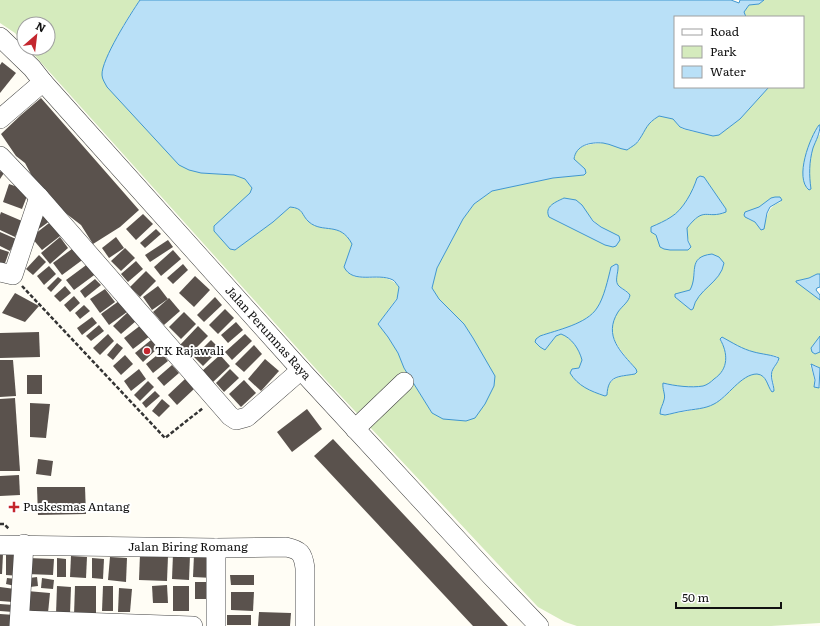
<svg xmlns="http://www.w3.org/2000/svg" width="820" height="626" font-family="Literata,serif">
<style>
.green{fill:#d5ebbd;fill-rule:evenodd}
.water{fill:#b9e0f7;stroke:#3f96cf}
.building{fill:#5a524d}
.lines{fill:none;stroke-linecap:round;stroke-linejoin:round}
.minor-casing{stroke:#444;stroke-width:20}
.path{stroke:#333;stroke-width:2.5;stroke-dasharray:4 2;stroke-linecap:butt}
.minor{stroke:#fff;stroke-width:19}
.poi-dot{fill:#c4262e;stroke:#fff;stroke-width:1.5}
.labels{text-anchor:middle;stroke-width:4;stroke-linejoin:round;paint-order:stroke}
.street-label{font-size:12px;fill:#111;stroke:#fff}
.poi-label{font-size:12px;fill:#111;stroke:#fff;text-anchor:start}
</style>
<rect width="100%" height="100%" fill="#fffdf5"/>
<path class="green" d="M0 0H140C123 23 110 48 102 75L201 173 234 175 245 179 252 188 235 250 273 222 290 207C304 208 301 215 309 222 323 234 340 221 352 244L344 267C347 270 352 276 356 277 373 280 387 272 399 287L397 298 378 324 388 337 398 353 404 368 432 413 494 376 473 338 464 324 439 299 432 288 437 268 463 219 474 204 492 191 553 178 584 175 585 169 574 160 575 152 580 147 592 144 603 143 610 145 639 142C644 130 647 123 659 116 664 117 671 117 675 120 677 123 678 126 681 128 686 131 712 135 719 135L740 119 769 87H803V17H746L744 12 749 5 759 4 764 0H820V125L803 166V177L807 188C811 170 808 149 820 134V274H817L809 278 796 281 820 300V336L811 348 815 354 820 352V368L815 365H810C813 373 815 379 814 387H820V623L771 626H577L565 622 538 607 325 379 28 48H48V24H24V43L15 33 0 23ZM704 177 726 209V212L700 215 694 220 687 228V235L691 247 688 250H670L660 247 659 241 651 228C658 224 665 221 671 217 683 210 693 191 697 178ZM771 198 781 202C764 208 770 218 761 230L755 222 748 219 759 207ZM582 205C591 220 598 226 614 234L605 245 549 217ZM724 263C721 283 697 289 693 309L691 310 675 297 676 294 690 290 693 285 694 268ZM611 267 618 272C615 284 616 285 627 291L629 299C598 327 615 344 636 369L635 374C624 376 614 376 607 386L572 369 579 368 582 360C579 349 572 338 561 334L556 336 545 350 540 336C557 330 587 324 597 308 605 297 608 280 611 267ZM722 337C728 340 733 344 739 347 750 352 764 355 777 356L779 361C767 376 774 375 774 391 767 387 767 376 758 374 744 371 733 390 723 398 707 410 685 411 665 415L660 411 665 399 663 383C675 386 691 388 703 386 707 385 711 382 714 379 729 369 728 353 720 339Z"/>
<g class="water">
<path d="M140 0H731L739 3 740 0H764L759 4 749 5 744 12 746 17H675V87H769L740 119 719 135 713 136 685 129 680 127 673 119 659 116C646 124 647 128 639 140 637 144 631 147 627 150 619 149 611 144 603 143 590 142 576 145 574 159L585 169 586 173 584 175 553 178 492 191 474 204 463 219 437 268 432 288 439 299 464 324 473 338 495 376 494 386 485 404 475 418 466 421 443 419 432 413 404 368 398 353 388 337 378 324 397 299 399 287C397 285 395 281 393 280 377 272 353 285 344 267L352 244C340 221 323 234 309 222 301 215 304 208 290 207L273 222 235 250 230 249 214 231V226L250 193 252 188 245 179 234 175 201 173 189 170 179 165 107 87C105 83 102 79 102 75 101 60 131 13 140 0Z"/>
<path d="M819 125H820C820 134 816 140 813 148 809 162 809 175 811 189L809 190C794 178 810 137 819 125Z"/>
<path d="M700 176 704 177 726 209V212C706 220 705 205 687 228L688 241 691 247 688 250H670L664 249 660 247 656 235 651 232V227C658 224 665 221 671 217 683 210 693 191 697 178Z"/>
<polygon points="775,197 780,197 782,200 770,207 767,213 764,229 761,230 755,222 745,217 744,215 745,212 759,207 771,198"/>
<path d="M564 198 576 200 582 205 593 221 601 227 619 236 620 240 616 246 613 247 605 245 549 217C544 206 556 202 564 198Z"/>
<path d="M712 254 719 257 724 263C721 283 697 289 693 309L691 310 675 297V294L690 290C699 274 686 257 712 254Z"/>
<path d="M616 264 618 265C619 273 613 282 620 287 624 290 627 291 630 295 629 302 622 306 618 312 603 336 621 352 636 369L637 372 635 374C618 377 608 375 607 395L605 396C590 391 578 386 570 373L572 369 579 368 582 360C579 349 572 338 561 334L556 336 545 350 540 347 535 342 536 339 540 336C557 330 587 324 597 308 604 298 608 279 611 267Z"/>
<polygon points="817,274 820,274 820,287 817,288 816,290 820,295 820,300 796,282 796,281 809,278"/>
<polygon points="820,336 820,352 815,354 812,352 811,348"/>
<path d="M722 337C733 343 742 349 754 352 761 354 773 355 779 358 778 363 775 365 773 369 769 376 774 384 774 391L772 392C767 386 767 375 757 374 741 374 728 397 714 404 705 409 694 409 684 411 677 412 671 414 665 415L660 414C660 408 663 405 664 400 666 395 662 389 663 383 675 386 691 388 703 386 707 385 711 382 714 379 729 369 728 353 720 339Z"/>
<polygon points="811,364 820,368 819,388 814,387 815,380"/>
</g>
<g class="building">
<polygon points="2,62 16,73 0,93 0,65"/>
<polygon points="41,98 139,210 120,227 93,244 81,225 55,205 33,178 25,163 16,156 1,134 21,115"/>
<polygon points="0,171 4,173 0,179"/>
<polygon points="9,184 29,191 22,209 3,202"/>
<polygon points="1,212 22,221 15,237 0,230 0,215"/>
<polygon points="49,212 54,218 36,231 32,225"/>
<polygon points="143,214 153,224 136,240 126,229"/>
<polygon points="53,220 64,233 42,250 31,237"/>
<polygon points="156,229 161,234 145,248 140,243"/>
<polygon points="0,232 16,239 10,251 0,246"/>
<polygon points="60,237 68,248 50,264 41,253"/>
<polygon points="116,237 124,248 109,258 102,248"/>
<polygon points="168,240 173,247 150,262 145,255"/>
<polygon points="76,246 85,258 62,275 53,263"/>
<polygon points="125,248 135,258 121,271 111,261"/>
<polygon points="0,249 9,252 4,266 0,265"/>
<polygon points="173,250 181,259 161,276 154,267"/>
<polygon points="39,255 46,262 33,275 26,269"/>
<polygon points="136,261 143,269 128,282 121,274"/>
<polygon points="89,263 97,273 74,290 66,280"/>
<polygon points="183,264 188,270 173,284 167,278"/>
<polygon points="49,266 56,274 44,285 37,276"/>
<polygon points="146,271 156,281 140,297 130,287"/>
<polygon points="195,276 210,290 194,307 179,293"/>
<polygon points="58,277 62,280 51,292 47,288"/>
<polygon points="95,279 101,285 85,298 80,291"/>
<polygon points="65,286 71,293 60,302 54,296"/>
<polygon points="158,286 168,299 152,310 143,297"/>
<polygon points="105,289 115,302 100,313 90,299"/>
<polygon points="15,293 39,306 25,322 2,313"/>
<polygon points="74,296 80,303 70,312 64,305"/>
<polygon points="215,297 222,305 204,322 197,315"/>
<polygon points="169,298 180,311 164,325 153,312"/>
<polygon points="119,301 127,312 109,325 101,314"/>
<polygon points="84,305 90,311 80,319 75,313"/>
<polygon points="225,309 234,318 218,334 209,325"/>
<polygon points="128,312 136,321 121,334 113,326"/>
<polygon points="184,312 196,324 181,339 169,327"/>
<polygon points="92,317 97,323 82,335 77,328"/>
<polygon points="236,322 243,330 228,343 221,335"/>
<polygon points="99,325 104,331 91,341 86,336"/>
<polygon points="141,325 150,336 133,349 124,338"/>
<polygon points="198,326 208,336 190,354 180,345"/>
<polygon points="39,332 40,357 0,358 0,333"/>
<polygon points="108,334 114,341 100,355 93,348"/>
<polygon points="245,334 252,341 232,360 225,352"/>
<polygon points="151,340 158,348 143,362 135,353"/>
<polygon points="211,340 220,349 203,366 194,357"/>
<polygon points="117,343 123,348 113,360 107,355"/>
<polygon points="254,345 262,354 244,372 235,364"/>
<polygon points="161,352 168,361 153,373 146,364"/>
<polygon points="125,355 133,364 121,375 113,366"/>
<polygon points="220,355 230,366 212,383 202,371"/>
<polygon points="265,359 279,371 261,391 248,379"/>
<polygon points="0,360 13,360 16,396 0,397"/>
<polygon points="172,365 179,373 164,386 157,378"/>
<polygon points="139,369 146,379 131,391 124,381"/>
<polygon points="230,369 239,378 224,392 216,383"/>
<rect x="27" y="375" width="15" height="19"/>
<polygon points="185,379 194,389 177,405 168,395"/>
<polygon points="244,380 256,393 241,407 229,394"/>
<polygon points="148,381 154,387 140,401 134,395"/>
<polygon points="155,391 160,396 146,408 142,403"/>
<polygon points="15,398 20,471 0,471 0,399"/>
<polygon points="162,399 170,406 159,417 152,411"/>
<polygon points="30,403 50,404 46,438 30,437"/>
<polygon points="307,409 322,429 292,452 277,432"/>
<polygon points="333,439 508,626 473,626 314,456"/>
<polygon points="38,459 53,461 51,476 36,474"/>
<polygon points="19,475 20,495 0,496 0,476"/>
<polygon points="37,487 85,487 86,514 38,515"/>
<polygon points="0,554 3,554 2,574 0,574"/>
<polygon points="6,554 21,554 21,576 6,575"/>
<polygon points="140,554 168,556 167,581 139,580"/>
<polygon points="173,554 190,555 189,580 172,579"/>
<polygon points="194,555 215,557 213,578 193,577"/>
<polygon points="71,556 87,557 86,578 70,577"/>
<polygon points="110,557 127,558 126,582 108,580"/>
<polygon points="28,558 54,559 53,575 27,574"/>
<polygon points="57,558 66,559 66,577 57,577"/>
<polygon points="92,558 104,559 103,579 92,578"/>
<polygon points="230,575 254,575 254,585 231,585"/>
<polygon points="37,577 38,586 30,587 29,578"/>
<polygon points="7,578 16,579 15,586 6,584"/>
<polygon points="42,578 54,580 53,589 41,588"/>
<rect x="195" y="582" width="20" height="17"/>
<polygon points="167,585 168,603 153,603 152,586"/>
<polygon points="57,586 71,587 70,614 56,614"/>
<polygon points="75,586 96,586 96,615 74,615"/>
<polygon points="103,586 113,586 113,611 102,611"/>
<rect x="173" y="586" width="16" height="25"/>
<polygon points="0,587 15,589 13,602 0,601"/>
<polygon points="119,588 132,589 130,612 118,612"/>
<polygon points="27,591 50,593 48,613 25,610"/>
<polygon points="231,592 254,592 253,611 231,610"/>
<polygon points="0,604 14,605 13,612 0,611"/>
<polygon points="259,612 291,613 290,626 258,626"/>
<polygon points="0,614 15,615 15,626 0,626"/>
<rect x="227" y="615" width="24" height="10"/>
</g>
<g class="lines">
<g class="minor-casing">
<g id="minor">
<polyline points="0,37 32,68 43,82 301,370 491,576 539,626"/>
<polyline points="0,119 43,82"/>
<polyline points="0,156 39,197 230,416 236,420 247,417 301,370"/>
<polyline points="0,272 13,275 39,197"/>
<polyline points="355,429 404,382"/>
<path d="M0 545 216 548 286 547C300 550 303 553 305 568V626"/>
<polyline points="216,548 216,626"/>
<polyline points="20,620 193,626"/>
<polyline points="19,626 24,544"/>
</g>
</g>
<g class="path">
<polyline points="22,286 165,438 203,408"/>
<polyline points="0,524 4,524 9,529"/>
</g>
<use href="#minor" class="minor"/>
</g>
<g class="poi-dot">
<circle cx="147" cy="351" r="4"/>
<path d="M12 501h4v4h4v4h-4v4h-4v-4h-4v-4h4z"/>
</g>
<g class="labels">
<g class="street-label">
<text transform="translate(268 333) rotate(48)" y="4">Jalan Perumnas Raya</text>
<text x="188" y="551">Jalan Biring Romang</text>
</g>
<g class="poi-label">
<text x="155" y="355">TK Rajawali</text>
<text x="23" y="511">Puskesmas Antang</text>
</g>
</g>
<rect x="674" y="16" width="130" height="72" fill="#ffffff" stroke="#a0a0a0"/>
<rect x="682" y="29" width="20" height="6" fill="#ffffff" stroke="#a0a0a0"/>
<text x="710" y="36" font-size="12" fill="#111111">Road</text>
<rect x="682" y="46" width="20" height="12" fill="#d5ebbd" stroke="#a0a0a0"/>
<text x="710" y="56" font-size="12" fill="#111111">Park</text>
<rect x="682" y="66" width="20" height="12" fill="#b9e0f7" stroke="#a0a0a0"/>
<text x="710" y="76" font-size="12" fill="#111111">Water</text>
<g transform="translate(36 36) rotate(28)"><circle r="19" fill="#ffffff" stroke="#a0a0a0"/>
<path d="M0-3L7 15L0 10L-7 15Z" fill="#c4262e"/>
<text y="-6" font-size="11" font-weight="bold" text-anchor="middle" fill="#111111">N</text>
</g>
<path d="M676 602v6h105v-6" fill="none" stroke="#111111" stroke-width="2"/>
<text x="682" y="602" font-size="12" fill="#111111" stroke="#ffffff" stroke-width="3" paint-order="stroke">50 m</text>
</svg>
